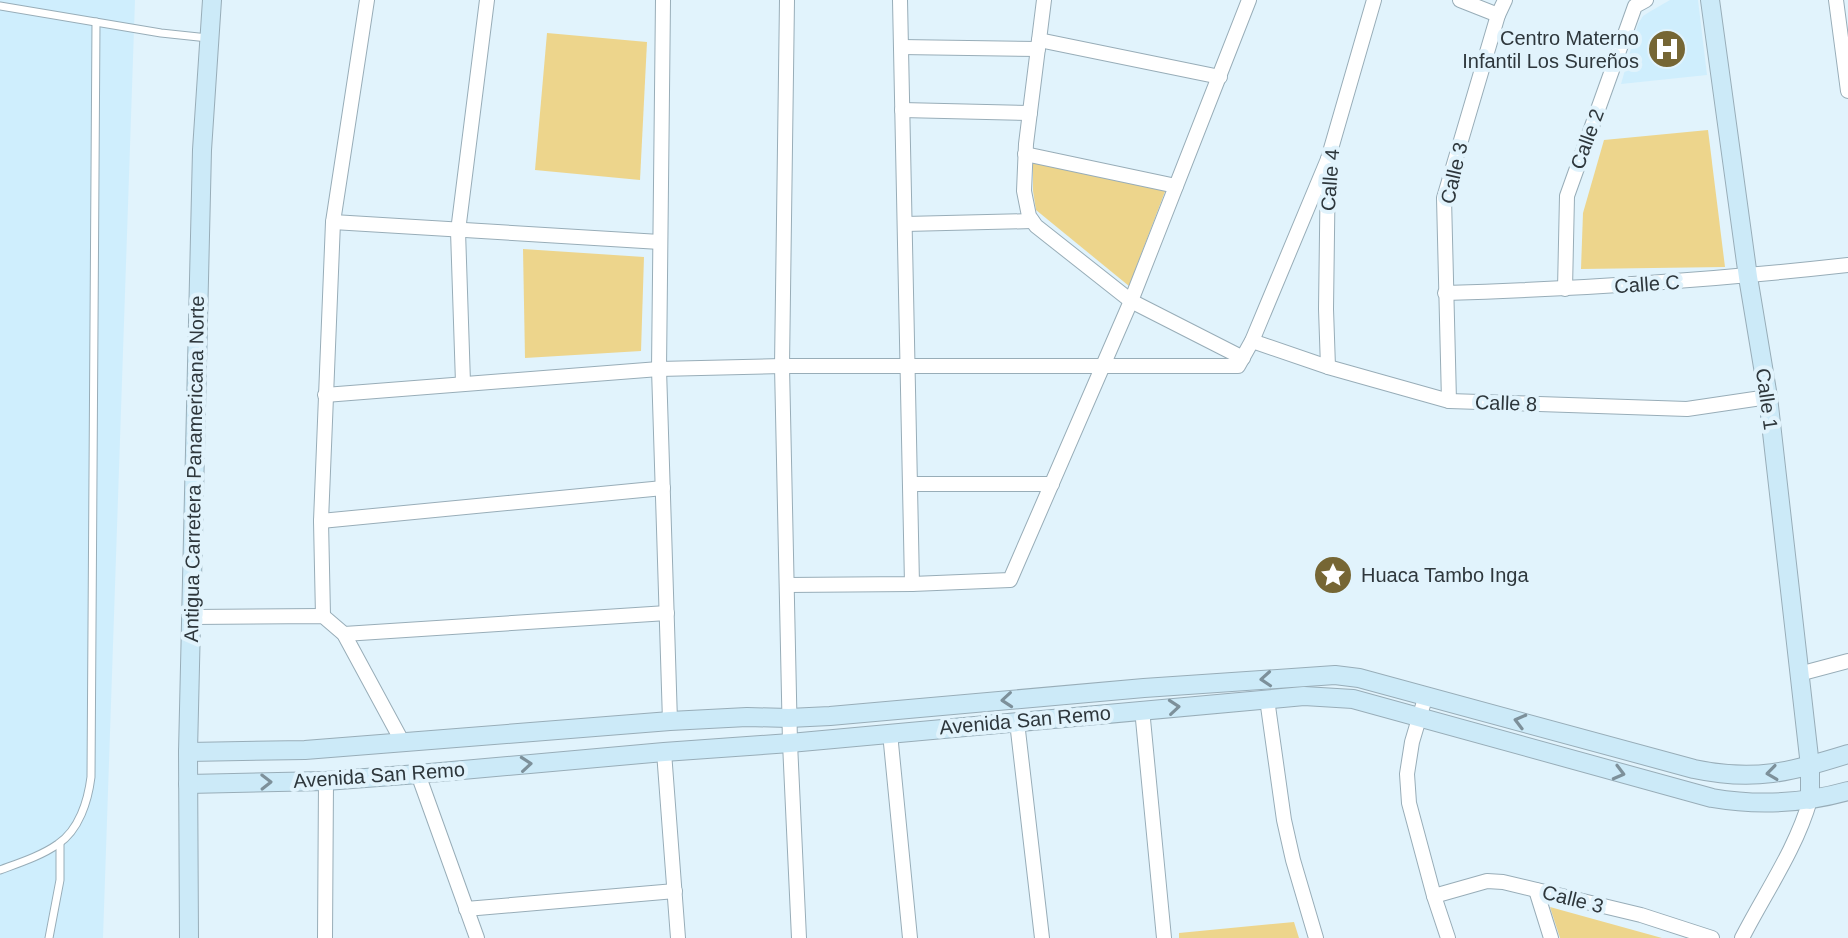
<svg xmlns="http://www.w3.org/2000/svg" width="1848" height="938" font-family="Helvetica,sans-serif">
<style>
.built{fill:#cfeefd}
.green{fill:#edd58c}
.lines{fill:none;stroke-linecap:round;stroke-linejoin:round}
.lane-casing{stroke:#98adb8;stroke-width:9}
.street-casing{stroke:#98adb8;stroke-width:16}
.secondary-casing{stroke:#98adb8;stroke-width:20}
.lane{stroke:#fff;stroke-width:7}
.street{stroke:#fff;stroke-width:14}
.secondary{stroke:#cceaf8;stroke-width:18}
.oneway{stroke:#7d909a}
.labels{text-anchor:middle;stroke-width:8;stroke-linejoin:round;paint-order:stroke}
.poi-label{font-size:20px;fill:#2e373c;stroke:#e1f3fc;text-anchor:end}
.street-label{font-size:20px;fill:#2e373c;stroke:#e1f3fc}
</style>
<rect width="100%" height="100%" fill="#e1f3fc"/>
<g class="built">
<polygon points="0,0 135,0 103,938 0,938"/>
<polygon points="1670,0 1698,0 1707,75 1621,84 1638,24 1643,16 1651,11"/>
</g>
<g class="green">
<polygon points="547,33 647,42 640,180 535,170"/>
<polygon points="1708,130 1725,267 1581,269 1583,213 1604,140"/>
<polygon points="1033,160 1166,189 1129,286 1036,210 1033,191"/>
<polygon points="523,249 644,257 641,351 525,358"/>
<polygon points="1550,907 1662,938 1560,938"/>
<polygon points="1294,922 1299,938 1179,938 1179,933"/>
</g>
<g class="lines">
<g class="lane-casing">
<g id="lane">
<polyline points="0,6 161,33 208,38"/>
<path d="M0 870C19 863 41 856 58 844 79 830 88 801 91 777L96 22"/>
<polyline points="49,938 60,880 60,844"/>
</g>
</g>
<g class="street-casing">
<g id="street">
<polyline points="663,0 659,369 670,721"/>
<polyline points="787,0 782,366 790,743 799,938"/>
<polyline points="900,0 912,584"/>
<polyline points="1044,0 1026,144 1024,191 1029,216 1036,226 1131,301 1243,358"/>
<polyline points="1460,0 1498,15"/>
<polyline points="1836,0 1848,91"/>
<polyline points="1039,40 1220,77"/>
<polyline points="901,47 1038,49"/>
<polyline points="902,110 1030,113"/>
<polyline points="1025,154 1176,186"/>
<polyline points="333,222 660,242"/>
<polyline points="905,224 1032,221"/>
<polyline points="1565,289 1567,196 1635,6 1646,0"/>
<path d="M1445 293C1580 289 1714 280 1848 265"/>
<polyline points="1252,341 1328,367 1449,401 1687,409 1768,397"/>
<polyline points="1328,367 1326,309 1328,159 1374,0"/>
<polyline points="463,383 458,231 487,0"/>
<polyline points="325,395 659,369 782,366 1238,366 1252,341 1328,159"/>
<polyline points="1449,401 1444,198 1498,15 1505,0"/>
<polyline points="910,484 1052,484"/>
<polyline points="321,521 663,488"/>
<polyline points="787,585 912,584 1010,580 1131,301 1249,0"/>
<polyline points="323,616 321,521 333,222 367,0"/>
<polyline points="191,617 323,616 344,634 403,743"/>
<polyline points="344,634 667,613"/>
<polyline points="1799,674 1848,661"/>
<polyline points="1426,695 1412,742 1407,774 1409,803 1434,896 1448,938"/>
<polyline points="1267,699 1284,820 1293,860 1316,938"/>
<polyline points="1142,709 1164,938"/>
<polyline points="1017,722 1042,938"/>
<polyline points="890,733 910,938"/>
<polyline points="664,752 678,938"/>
<polyline points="418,774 477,938"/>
<polyline points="1536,890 1551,938"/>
<polyline points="1434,896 1487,881 1503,882 1641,915 1712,938"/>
<polyline points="466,909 675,891"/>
<polyline points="325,938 326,781"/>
<path d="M1742 938C1765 893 1796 849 1810 800"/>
</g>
</g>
<g class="secondary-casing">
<g id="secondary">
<polyline points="1710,0 1748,277 1768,397 1810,766 1810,800"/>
<path d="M188 752 305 750 670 721 747 717 789 718 830 716 1144 688 1335 675 1359 678 1694 769C1755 782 1790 772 1848 754"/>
<path d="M188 784 326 781 418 774 664 752 790 743 1304 696 1353 699 1712 798C1759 806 1802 804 1848 791"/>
<polyline points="189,938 188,752 202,150 212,0"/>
</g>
</g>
<use href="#lane" class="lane"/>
<use href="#street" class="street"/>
<use href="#secondary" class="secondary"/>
</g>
<defs><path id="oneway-chevron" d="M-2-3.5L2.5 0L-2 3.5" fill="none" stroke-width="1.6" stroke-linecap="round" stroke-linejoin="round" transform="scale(2)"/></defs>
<g class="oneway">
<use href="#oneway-chevron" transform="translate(1266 679) rotate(176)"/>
<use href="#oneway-chevron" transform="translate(1007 700) rotate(175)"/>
<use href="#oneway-chevron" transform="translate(1174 707) rotate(-5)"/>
<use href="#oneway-chevron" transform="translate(1520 721) rotate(-165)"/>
<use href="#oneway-chevron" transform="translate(526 764) rotate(-5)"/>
<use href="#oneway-chevron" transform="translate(1619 773) rotate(15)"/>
<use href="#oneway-chevron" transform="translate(1772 773) rotate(172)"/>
<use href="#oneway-chevron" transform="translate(266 782) rotate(-1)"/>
</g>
<defs>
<g id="hospital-disc" transform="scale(2)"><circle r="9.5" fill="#766634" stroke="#e1f3fc"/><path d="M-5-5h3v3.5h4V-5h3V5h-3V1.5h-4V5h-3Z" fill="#fff"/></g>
<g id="sight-disc" transform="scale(2)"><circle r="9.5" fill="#766634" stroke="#e1f3fc"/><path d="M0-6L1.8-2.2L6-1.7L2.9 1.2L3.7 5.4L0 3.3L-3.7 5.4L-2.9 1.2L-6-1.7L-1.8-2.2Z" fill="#fff"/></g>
</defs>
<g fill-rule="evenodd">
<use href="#hospital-disc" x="1667" y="49"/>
<use href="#sight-disc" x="1333" y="575"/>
</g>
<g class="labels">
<g class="poi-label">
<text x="1639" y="45">Centro Materno<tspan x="1639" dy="23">Infantil Los Sureños</tspan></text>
<text x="1361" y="582" text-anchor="start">Huaca Tambo Inga</text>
</g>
<g class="street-label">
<text transform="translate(1587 139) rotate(-70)" y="7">Calle 2</text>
<text transform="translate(1454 173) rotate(-77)" y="7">Calle 3</text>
<text transform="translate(1330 180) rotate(-86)" y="7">Calle 4</text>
<text transform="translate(1647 284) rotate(-4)" y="7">Calle C</text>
<text transform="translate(1767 399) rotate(82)" y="7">Calle 1</text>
<text transform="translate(1506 403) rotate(2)" y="7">Calle 8</text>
<text transform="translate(194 469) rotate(-89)" y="7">Antigua Carretera Panamericana Norte</text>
<text transform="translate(1025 720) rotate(-5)" y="7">Avenida San Remo</text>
<text transform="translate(379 775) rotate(-4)" y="7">Avenida San Remo</text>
<text transform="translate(1573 899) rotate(14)" y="7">Calle 3</text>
</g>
</g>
</svg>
